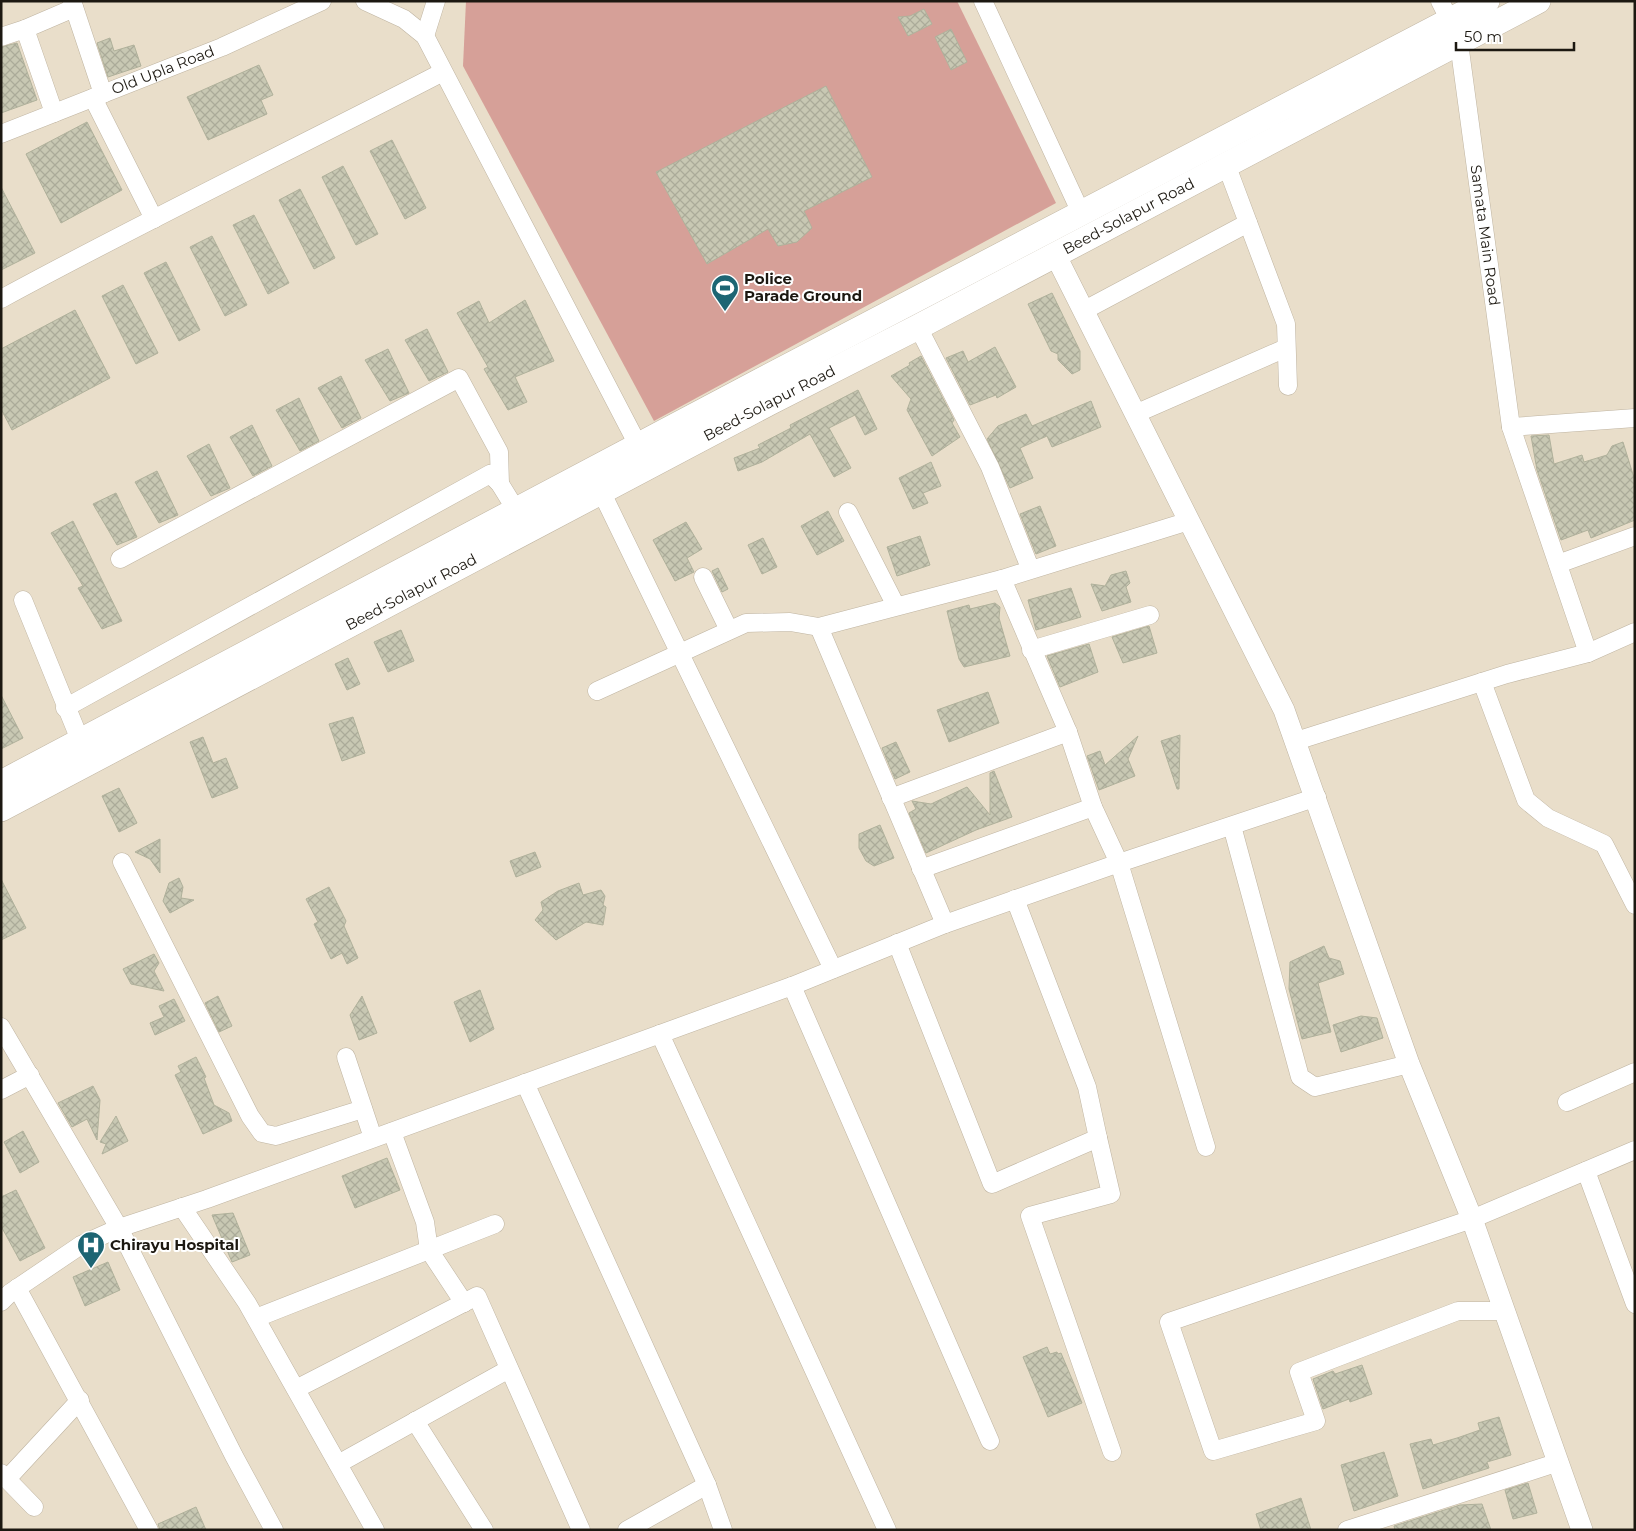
<svg xmlns="http://www.w3.org/2000/svg" width="1636" height="1531" font-family="Montserrat,sans-serif">
<style>
.green{fill:#d6a098}
.building{fill:url(#building-cross-hatch);stroke:#b0b19b}
.lines{fill:none;stroke-linecap:round;stroke-linejoin:round}
.minor-casing{stroke:#bfb4a1;stroke-width:19}
.tertiary-casing{stroke:#bfb4a1;stroke-width:22}
.secondary-casing{stroke:#bfb4a1;stroke-width:26}
.minor{stroke:#fff;stroke-width:18}
.tertiary{stroke:#fff;stroke-width:21}
.secondary{stroke:#fff;stroke-width:25}
.labels{text-anchor:middle;stroke-width:4;stroke-linejoin:round;paint-order:stroke}
.street-label{font-size:15px;fill:#1c1811;stroke:#fff}
.poi-label{font-size:15px;font-weight:bold;fill:#1c1811;stroke:#fff;text-anchor:start}
</style>
<defs>
<pattern id="building-cross-hatch" width="8" height="8" patternUnits="userSpaceOnUse" patternTransform="scale(1.25)"><rect width="8" height="8" fill="#c8c8b3"/><path d="M0 0l8 8M0 8l8-8" fill="none" stroke="#abab99"/></pattern>
</defs>
<rect width="100%" height="100%" fill="#e9deca"/>
<polygon class="green" points="466,1 957,1 1056,203 654,421 463,66"/>
<g class="building">
<polygon points="924,9 932,24 908,36 898,17 910,16"/>
<polygon points="951,29 967,62 951,70 935,37"/>
<polygon points="110,38 114,51 134,45 141,66 108,77 97,43"/>
<polygon points="17,43 37,100 1,113 1,47"/>
<polygon points="259,65 273,95 261,100 267,114 208,140 187,97"/>
<polygon points="826,86 872,177 804,211 812,228 797,242 778,246 768,229 707,264 656,172"/>
<polygon points="87,122 122,190 61,223 26,154"/>
<polygon points="392,140 426,208 405,219 370,151"/>
<polygon points="343,166 378,234 356,245 322,177"/>
<polygon points="1,187 35,253 1,270"/>
<polygon points="300,189 335,258 314,269 279,200"/>
<polygon points="254,215 289,283 268,294 233,225"/>
<polygon points="212,236 247,305 225,316 190,247"/>
<polygon points="166,262 200,330 179,341 144,273"/>
<polygon points="123,285 158,353 136,364 102,296"/>
<polygon points="1052,293 1080,351 1080,370 1072,374 1058,360 1058,354 1051,351 1028,304"/>
<polygon points="525,300 554,361 515,377 527,402 508,410 484,369 488,367 457,313 479,301 489,323"/>
<polygon points="75,310 110,378 12,430 1,409 1,349"/>
<polygon points="427,329 448,372 429,381 405,340"/>
<polygon points="995,347 1016,387 997,398 996,395 970,405 946,358 963,351 968,362"/>
<polygon points="388,349 409,393 390,401 365,360"/>
<polygon points="921,356 954,420 952,423 960,437 932,456 907,410 911,399 891,376 910,365 909,363"/>
<polygon points="341,376 361,418 342,428 318,388"/>
<polygon points="858,390 877,429 865,435 855,415 829,428 851,468 834,477 810,434 762,462 738,471 734,458 760,448 758,445 791,428 790,425"/>
<polygon points="299,398 319,441 300,451 276,410"/>
<polygon points="1091,401 1101,427 1052,447 1047,436 1020,448 1033,478 1010,488 987,439 998,426 1026,414 1032,426"/>
<polygon points="252,425 272,466 253,476 230,437"/>
<polygon points="1549,435 1554,464 1582,455 1584,462 1607,455 1612,446 1623,442 1635,481 1635,520 1591,538 1588,530 1561,540 1537,470 1531,436"/>
<polygon points="209,444 230,488 211,496 187,456"/>
<polygon points="931,462 941,486 923,493 928,503 913,509 899,478"/>
<polygon points="157,471 178,515 159,523 135,482"/>
<polygon points="116,493 137,537 117,545 93,504"/>
<polygon points="1040,506 1056,546 1036,554 1020,514"/>
<polygon points="828,511 844,541 817,555 801,526"/>
<polygon points="73,521 122,621 102,629 78,588 83,586 51,533"/>
<polygon points="686,522 702,549 687,558 694,572 675,581 653,540"/>
<polygon points="920,536 930,565 897,576 887,547"/>
<polygon points="763,538 777,567 762,574 748,545"/>
<polygon points="718,568 728,589 722,592 712,571"/>
<polygon points="1126,571 1130,583 1126,587 1131,602 1102,611 1091,584 1105,586 1111,575"/>
<polygon points="1071,588 1081,617 1036,630 1028,600"/>
<polygon points="995,603 1000,607 999,618 1010,656 964,667 959,659 947,611 969,605 970,609"/>
<polygon points="1149,626 1157,653 1123,663 1112,637"/>
<polygon points="401,630 414,661 388,672 374,642"/>
<polygon points="1089,644 1098,672 1060,687 1047,656"/>
<polygon points="348,658 360,684 347,690 335,664"/>
<polygon points="988,692 999,723 949,742 937,710"/>
<polygon points="1,695 23,738 1,749"/>
<polygon points="353,717 365,753 342,761 329,724"/>
<polygon points="1180,735 1179,789 1177,789 1161,741"/>
<polygon points="1138,736 1128,759 1135,776 1099,790 1087,756 1100,751 1105,765"/>
<polygon points="203,737 213,763 226,758 238,788 212,798 190,742"/>
<polygon points="896,742 910,772 895,779 882,748"/>
<polygon points="994,771 1012,817 976,830 926,853 909,813 916,809 912,801 931,804 967,787 990,815 990,773"/>
<polygon points="119,788 137,823 119,832 102,796"/>
<polygon points="880,825 894,858 874,866 866,861 859,848 859,834"/>
<polygon points="160,839 160,873 150,859 135,852"/>
<polygon points="535,852 541,867 516,877 510,861"/>
<polygon points="179,878 183,887 181,898 194,900 170,913 163,901 169,883"/>
<polygon points="1,879 26,928 1,940"/>
<polygon points="579,883 583,895 601,890 605,896 603,905 606,907 603,925 586,922 556,940 535,920 543,910 541,902 558,891"/>
<polygon points="329,887 346,921 344,926 358,958 347,964 342,953 331,959 314,924 318,922 306,899"/>
<polygon points="1324,946 1329,958 1340,961 1344,974 1318,983 1331,1032 1302,1039 1289,989 1290,962"/>
<polygon points="154,954 159,963 154,971 164,991 131,984 123,969"/>
<polygon points="480,990 494,1029 470,1042 454,1002"/>
<polygon points="218,996 232,1026 219,1032 205,1003"/>
<polygon points="362,996 377,1033 359,1040 350,1015"/>
<polygon points="174,999 185,1021 155,1035 150,1023 164,1017 159,1006"/>
<polygon points="1361,1016 1377,1018 1383,1038 1341,1052 1333,1025"/>
<polygon points="196,1057 206,1077 204,1078 214,1105 229,1113 232,1121 203,1134 175,1075 181,1072 178,1066"/>
<polygon points="93,1086 100,1100 97,1140 87,1119 72,1127 58,1103"/>
<polygon points="116,1116 128,1141 102,1154 106,1144 100,1142"/>
<polygon points="23,1131 39,1162 20,1173 4,1142"/>
<polygon points="387,1158 400,1190 355,1208 342,1176"/>
<polygon points="16,1190 45,1248 20,1261 1,1226 1,1197"/>
<polygon points="233,1213 250,1255 232,1262 212,1215"/>
<polygon points="108,1262 120,1290 85,1306 73,1277"/>
<polygon points="1047,1347 1050,1354 1057,1352 1058,1354 1061,1353 1082,1403 1048,1417 1023,1357"/>
<polygon points="1362,1365 1372,1394 1350,1402 1349,1399 1323,1409 1313,1379 1333,1371 1335,1374"/>
<polygon points="1499,1417 1511,1455 1487,1462 1489,1468 1423,1489 1410,1444 1431,1439 1433,1445 1457,1438 1480,1430 1478,1423"/>
<polygon points="1384,1452 1398,1496 1354,1511 1341,1465"/>
<polygon points="1528,1483 1537,1513 1513,1519 1505,1490"/>
<polygon points="1301,1498 1311,1530 1261,1530 1256,1514"/>
<polygon points="1482,1504 1491,1530 1395,1530 1394,1526 1460,1505"/>
<polygon points="196,1507 206,1530 160,1530 158,1524"/>
</g>
<g class="lines">
<g class="minor-casing">
<g id="minor">
<polyline points="72,1 103,94"/>
<polyline points="365,1 404,19 425,36 638,445"/>
<polyline points="983,1 1081,213"/>
<polyline points="1440,1 1450,21"/>
<polyline points="25,29 74,8"/>
<polyline points="425,36 436,1"/>
<polyline points="1,37 25,29 54,113"/>
<path id="s1" d="M1459 43 1511 427 1588 653 1635 632"/>
<polyline points="93,98 154,219"/>
<path id="s2" d="M1 134 222 47 322 1"/>
<polyline points="1226,164 1286,324 1288,386"/>
<path d="M1 299C146 220 296 148 443 72"/>
<polyline points="1083,311 1248,223"/>
<polyline points="918,327 990,467 1030,568"/>
<polyline points="1135,414 1286,348"/>
<polyline points="1511,427 1635,418"/>
<polyline points="601,491 833,969"/>
<polyline points="848,512 896,606"/>
<polyline points="120,559 459,378 499,452 500,484"/>
<polyline points="1558,564 1635,536"/>
<polyline points="703,577 729,630"/>
<polyline points="1002,579 1068,732 1093,807 1119,863 1206,1147"/>
<polyline points="23,600 80,740"/>
<polyline points="819,627 945,924"/>
<polyline points="1031,650 1150,615"/>
<polyline points="1482,682 1526,800 1548,818 1604,844 1635,905"/>
<polyline points="597,691 746,623 790,622 819,627 1002,579 1189,521"/>
<polyline points="65,708 490,474 500,484 516,510"/>
<polyline points="1296,741 1507,674 1588,653"/>
<polyline points="891,798 1068,732"/>
<polyline points="1232,826 1300,1077 1315,1087 1409,1064"/>
<polyline points="122,862 250,1116 262,1133 276,1136 363,1109"/>
<polyline points="921,869 1093,807"/>
<polyline points="897,943 992,1184 1098,1138 1087,1087 1015,899"/>
<polyline points="792,986 990,1441"/>
<polyline points="1,1027 119,1228 234,1456 274,1530"/>
<polyline points="660,1034 887,1530"/>
<polyline points="346,1057 373,1138"/>
<polyline points="525,1083 707,1485 723,1530"/>
<polyline points="1,1090 30,1075"/>
<polyline points="1567,1102 1635,1072"/>
<polyline points="392,1132 425,1222 429,1250 464,1303"/>
<polyline points="1098,1138 1111,1194 1030,1216 1112,1452"/>
<polyline points="1586,1171 1635,1304"/>
<polyline points="182,1207 247,1303 375,1530"/>
<polyline points="17,1288 149,1530"/>
<polyline points="1,1302 10,1293 81,1245 119,1228 207,1199 792,986 945,924 1119,863 1317,797"/>
<polyline points="1505,1311 1458,1311 1299,1372 1316,1421 1213,1451 1169,1322 1472,1219 1635,1150"/>
<polyline points="256,1318 495,1224"/>
<polyline points="296,1389 477,1296 581,1530"/>
<polyline points="415,1421 484,1530"/>
<polyline points="338,1464 509,1369"/>
<polyline points="1,1473 34,1507"/>
<polyline points="7,1479 80,1400"/>
<polyline points="627,1530 707,1485"/>
<polyline points="1347,1530 1559,1462"/>
</g>
</g>
<g class="tertiary-casing">
<polyline id="tertiary" points="1055,254 1284,710 1409,1064 1472,1219 1582,1530"/>
</g>
<g class="secondary-casing">
<g id="secondary">
<polyline points="1,783 758,382 1487,1"/>
<path id="s3" d="M1 809 769 403 918 327 1538 1"/>
</g>
</g>
<use href="#minor" class="minor"/>
<use href="#tertiary" class="tertiary"/>
<use href="#secondary" class="secondary"/>
</g>
<defs>
<g id="stadium-pin" transform="scale(1.4375)"><path d="M0 17L-7.5 6A9.5 9.5 0 1 1 7.5 6Z" fill="#1d6573" stroke="#fff"/><path d="M0-5a6.5 5 0 1 0 0 10a6.5 5 0 1 0 0-10ZM-3.5-1.8h7v3.6h-7Z" fill="#fff"/></g>
<g id="hospital-pin" transform="scale(1.4375)"><path d="M0 17L-7.5 6A9.5 9.5 0 1 1 7.5 6Z" fill="#1d6573" stroke="#fff"/><path d="M-5-5h3v3.5h4V-5h3V5h-3V1.5h-4V5h-3Z" fill="#fff"/></g>
</defs>
<g fill-rule="evenodd">
<use href="#stadium-pin" x="725" y="288"/>
<use href="#hospital-pin" x="91" y="1245"/>
</g>
<g class="labels">
<g class="street-label">
<text dy="5" stroke="none"><textPath href="#s2" startOffset="174">Old Upla Road</textPath></text>
<text dy="5" stroke="none"><textPath href="#s3" startOffset="1274">Beed-Solapur Road</textPath></text>
<text dy="5" stroke="none"><textPath href="#s1" startOffset="194">Samata Main Road</textPath></text>
<text dy="5" stroke="none"><textPath href="#s3" startOffset="869">Beed-Solapur Road</textPath></text>
<text dy="5" stroke="none"><textPath href="#s3" startOffset="464">Beed-Solapur Road</textPath></text>
</g>
<g class="poi-label">
<text x="744" y="284">Police<tspan x="744" dy="17">Parade Ground</tspan></text>
<text x="110" y="1250">Chirayu Hospital</text>
</g>
</g>
<rect width="1636" height="1531" fill="none" stroke="#1c1811" stroke-width="5"/>
<path d="M1456 42v8h118v-8" fill="none" stroke="#1c1811" stroke-width="2.5"/>
<text x="1464" y="42" font-size="15" fill="#1c1811" stroke="#ffffff" stroke-width="4" paint-order="stroke">50 m</text>
</svg>
